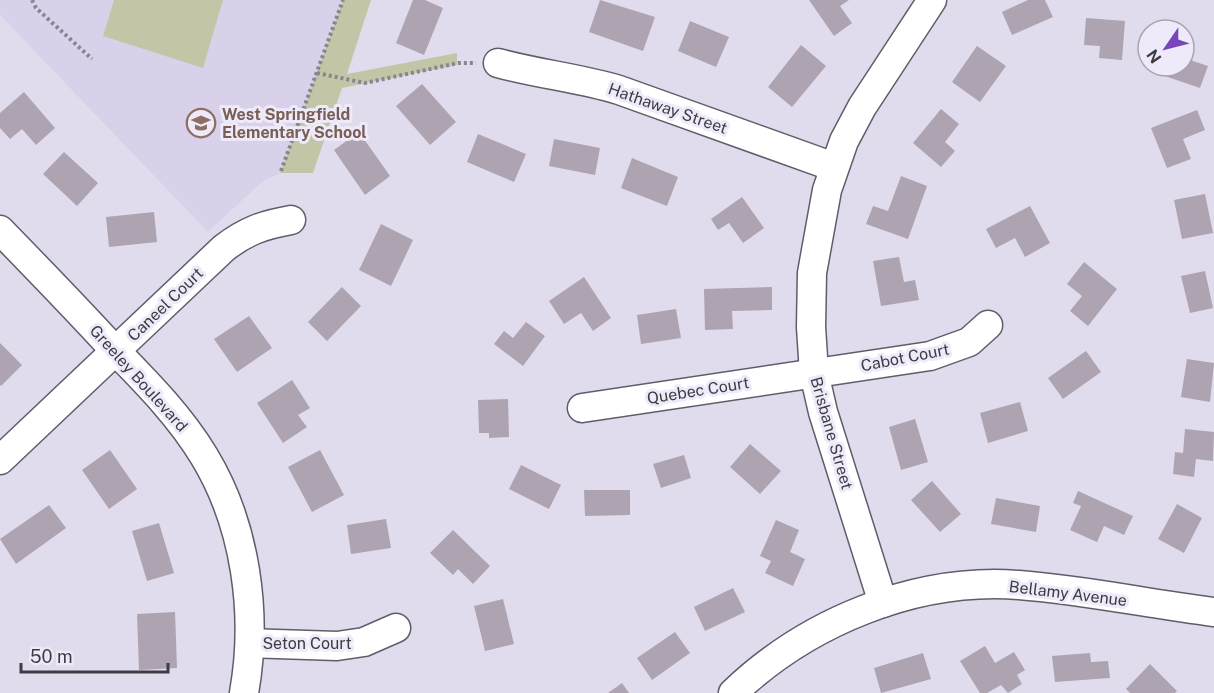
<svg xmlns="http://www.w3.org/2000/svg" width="1214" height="693" font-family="'Public Sans',sans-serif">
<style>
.built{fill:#d8d1e9}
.green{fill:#c3c6a6}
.building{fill:#aea3b1}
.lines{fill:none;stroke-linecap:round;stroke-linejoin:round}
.minor-casing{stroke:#605c6a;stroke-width:31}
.path{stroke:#898590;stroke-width:4;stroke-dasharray:3 3;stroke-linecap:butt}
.minor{stroke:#fff;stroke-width:28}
.labels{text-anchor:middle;stroke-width:6;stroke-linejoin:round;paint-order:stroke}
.street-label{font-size:16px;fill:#3e3c42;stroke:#eeeafa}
.education-label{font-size:16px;font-weight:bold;fill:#785e54;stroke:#eeeafa;text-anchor:start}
</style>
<rect width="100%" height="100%" fill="#e1dced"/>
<polygon class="built" points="0,0 343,0 280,173 262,182 208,232 0,15"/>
<g class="green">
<polygon points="114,0 223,0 203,68 103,36"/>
<polygon points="343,0 371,0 347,74 457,53 457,65 342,88 313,173 280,173"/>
</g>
<g class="building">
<polygon points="413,0 425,0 443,8 424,55 396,43"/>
<polygon points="600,0 655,17 643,51 589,32"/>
<polygon points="809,0 849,0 840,6 852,23 834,36"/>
<polygon points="1028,0 1045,0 1053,17 1012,35 1002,12"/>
<polygon points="1086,18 1125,21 1122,60 1099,58 1100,46 1084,45"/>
<polygon points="690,21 729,37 716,67 678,51"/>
<polygon points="1184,40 1190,42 1184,58 1208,66 1200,88 1153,72 1155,66 1184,66"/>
<polygon points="801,45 826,66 792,107 768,87"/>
<polygon points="977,46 1006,66 980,102 952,82"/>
<polygon points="422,84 456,122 430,145 396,106"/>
<polygon points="24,92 55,128 36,145 22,129 10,139 0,128 0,113"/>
<polygon points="941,109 959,124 945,142 955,151 941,167 913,143"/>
<polygon points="1197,110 1205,130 1183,139 1191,159 1167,168 1151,128"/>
<polygon points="359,132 390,176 365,195 334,150"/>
<polygon points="478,134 526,154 514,182 467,162"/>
<polygon points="554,139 600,148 595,175 549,166"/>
<polygon points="64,152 98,183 77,206 43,174"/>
<polygon points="632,158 678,177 667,206 621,188"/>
<polygon points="901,176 927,186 908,239 866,224 873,206 888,211"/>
<polygon points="1205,194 1213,233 1182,239 1174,200"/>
<polygon points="742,197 764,228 743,243 729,223 718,230 711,219"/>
<polygon points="1030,206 1050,243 1025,257 1015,238 996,248 986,229"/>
<polygon points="154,212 157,242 109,247 106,217"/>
<polygon points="381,224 413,240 391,286 359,270"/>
<polygon points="899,257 904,282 915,280 919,300 881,306 873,261"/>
<polygon points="1084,262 1117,289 1088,326 1070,311 1082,296 1067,284"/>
<polygon points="1205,271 1213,308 1190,313 1181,276"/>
<polygon points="584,277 611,318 593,331 581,313 564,324 549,301"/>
<polygon points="342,287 361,306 327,341 308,322"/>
<polygon points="772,287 772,310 732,311 733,329 705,330 704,289"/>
<polygon points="676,309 681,338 641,344 637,315"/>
<polygon points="249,316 272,348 237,372 214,339"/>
<polygon points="526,322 545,336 523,366 494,344 504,331 513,338"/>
<polygon points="0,343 22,365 1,386 0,385"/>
<polygon points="1086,351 1101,372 1063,399 1048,378"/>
<polygon points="1187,359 1214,363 1210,402 1181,397"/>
<polygon points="292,380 310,408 298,415 307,427 283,443 257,403"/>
<polygon points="508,399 509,437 489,438 489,433 479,433 478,400"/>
<polygon points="1020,402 1028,431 988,443 980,413"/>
<polygon points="915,419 928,462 901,470 889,427"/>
<polygon points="1185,429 1214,432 1213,461 1196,459 1194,477 1173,474 1175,452 1183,453"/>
<polygon points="750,444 781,471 760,494 730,467"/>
<polygon points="110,450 137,489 109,509 82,470"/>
<polygon points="320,450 344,495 312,512 288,467"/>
<polygon points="684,455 691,478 661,488 653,464"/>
<polygon points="521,465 561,485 549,509 509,489"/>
<polygon points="932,481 961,514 940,532 911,500"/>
<polygon points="584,490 630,490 630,515 585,516"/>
<polygon points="1078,491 1133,516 1124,535 1104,526 1097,542 1070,530 1081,506 1073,503"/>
<polygon points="996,498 1040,506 1036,532 991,524"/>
<polygon points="1177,504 1202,518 1184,553 1158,539"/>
<polygon points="49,505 66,528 16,564 0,539"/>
<polygon points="386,519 391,548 351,554 347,525"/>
<polygon points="776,520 799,530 790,552 805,559 793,586 765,573 771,561 760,556"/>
<polygon points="159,523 174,573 147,581 132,531"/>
<polygon points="453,530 490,566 473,584 458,569 453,575 430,553"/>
<polygon points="733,588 745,612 705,631 694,607"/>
<polygon points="503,599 514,644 485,651 474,606"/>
<polygon points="175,612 177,668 139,670 137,614"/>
<polygon points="675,632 690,653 652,680 637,658"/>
<polygon points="985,646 995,663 1014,652 1025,670 1017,675 1022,684 1008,693 1001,685 987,693 980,693 960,661"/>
<polygon points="923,653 931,679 881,693 874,668"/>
<polygon points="1090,653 1091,662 1108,661 1110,678 1055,682 1052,656"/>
<polygon points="1150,664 1177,691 1175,693 1130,693 1126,689"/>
<polygon points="622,683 629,693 608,693"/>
</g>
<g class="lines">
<g class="minor-casing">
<g id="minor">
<path d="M498 63C538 74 579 78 619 90L834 167"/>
<path d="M0 230C36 267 72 304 107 342 142 378 178 413 204 456 246 525 258 614 244 693"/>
<polyline points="582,408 930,356 969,342 988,325"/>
<path d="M0 460 224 248C246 231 263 225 291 220"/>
<polyline points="883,603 823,412 814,373 811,327 812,273 827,190 844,141 862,107 932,0"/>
<polyline points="250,643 337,646 364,642 396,628"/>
<path d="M733 693C807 622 916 577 1019 585 1085 590 1149 604 1214 612"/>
</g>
</g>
<g class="path">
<polyline points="32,0 36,8 92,59"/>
<polyline points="317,73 365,83 458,63 476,63"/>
<polyline points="281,171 343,0"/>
</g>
<use href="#minor" class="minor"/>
</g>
<defs>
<g id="school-ring" transform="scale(1.5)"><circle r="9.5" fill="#eeeafa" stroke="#8d6e63" stroke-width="1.5"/><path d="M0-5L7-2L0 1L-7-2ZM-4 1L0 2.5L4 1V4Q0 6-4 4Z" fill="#8d6e63"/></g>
</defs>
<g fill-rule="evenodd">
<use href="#school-ring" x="201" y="123"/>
</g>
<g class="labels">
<g class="street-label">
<text transform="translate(668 108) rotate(19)" y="6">Hathaway Street</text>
<text transform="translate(165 304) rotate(-44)" y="6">Caneel Court</text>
<text transform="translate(905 357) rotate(-11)" y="6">Cabot Court</text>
<text transform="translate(139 378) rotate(48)" y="6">Greeley Boulevard</text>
<text transform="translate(698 390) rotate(-9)" y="6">Quebec Court</text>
<text transform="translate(832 433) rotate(74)" y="6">Brisbane Street</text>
<text transform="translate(1068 593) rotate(7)" y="6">Bellamy Avenue</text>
<text x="307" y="649">Seton Court</text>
</g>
<g class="education-label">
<text x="222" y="120">West Springfield<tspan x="222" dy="18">Elementary School</tspan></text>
</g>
</g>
<g transform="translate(1166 48) rotate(235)"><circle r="28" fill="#eeeafa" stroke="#a8a4b0" stroke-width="1.5"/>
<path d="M0-4.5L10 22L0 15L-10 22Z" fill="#7945bc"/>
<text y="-9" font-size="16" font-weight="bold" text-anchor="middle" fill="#3e3c42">N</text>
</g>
<path d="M21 663v9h147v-9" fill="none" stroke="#3e3c42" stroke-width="3"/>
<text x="30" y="663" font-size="18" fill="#3e3c42" stroke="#eeeafa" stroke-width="4.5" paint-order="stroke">50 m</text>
</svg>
